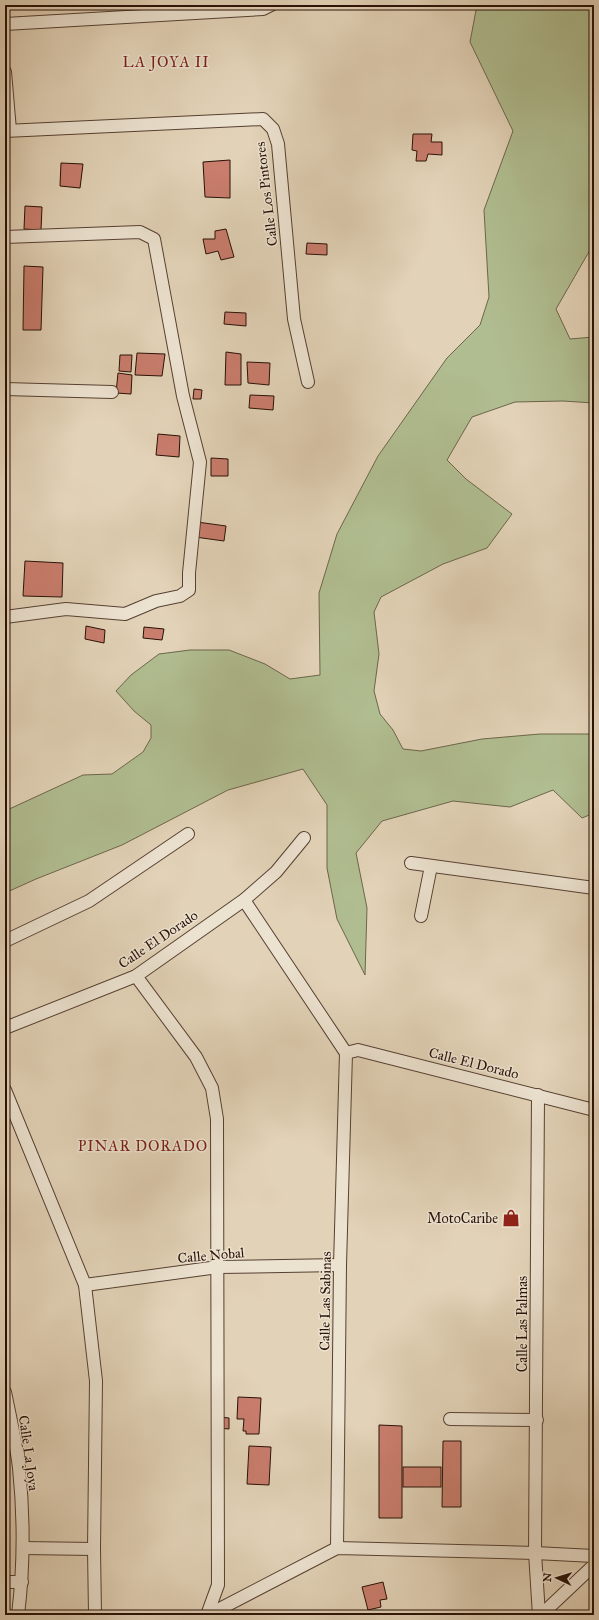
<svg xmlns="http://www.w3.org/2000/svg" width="599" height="1620" font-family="'IM FELL Great Primer',serif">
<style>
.green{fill:#b0bd90;stroke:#6c664b}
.building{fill:#c97d6d;stroke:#281006}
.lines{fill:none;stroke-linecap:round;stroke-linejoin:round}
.minor-casing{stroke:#564032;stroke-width:14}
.minor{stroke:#ece2d0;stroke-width:12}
.labels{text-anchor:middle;stroke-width:3;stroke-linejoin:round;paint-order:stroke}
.street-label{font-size:14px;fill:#281006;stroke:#ece2d0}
.poi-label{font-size:14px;fill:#281006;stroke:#ece2d0;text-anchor:end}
.neighbourhood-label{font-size:15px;letter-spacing:1px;fill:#7a1f14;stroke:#ece2d0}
</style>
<rect width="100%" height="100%" fill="#e2d2b7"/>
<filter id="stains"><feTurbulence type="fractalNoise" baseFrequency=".005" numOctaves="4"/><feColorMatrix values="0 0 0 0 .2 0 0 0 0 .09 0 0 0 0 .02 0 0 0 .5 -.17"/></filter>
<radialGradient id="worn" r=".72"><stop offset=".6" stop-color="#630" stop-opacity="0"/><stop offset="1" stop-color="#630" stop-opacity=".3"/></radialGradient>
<polygon class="green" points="477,5 594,5 594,243 556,309 570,339 594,337 594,403 563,401 515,402 472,417 447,460 466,479 512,514 487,548 443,564 381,597 374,612 379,654 374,691 380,714 393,730 403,749 421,751 482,739 540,734 594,734 594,813 582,818 553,790 510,807 453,801 382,821 356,853 367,908 365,975 337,919 327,868 327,805 303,769 228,790 122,845 36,879 5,893 5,811 83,775 112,774 143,752 151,738 151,725 134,711 116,691 131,675 159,654 190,650 229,650 265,664 290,679 320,675 319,593 337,534 378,456 447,358 480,325 489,297 484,210 513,131 470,42"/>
<g class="building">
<polygon points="413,134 432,134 431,142 442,142 442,155 428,154 426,161 416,161 417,151 412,150"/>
<polygon points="230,160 230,198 205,197 203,162"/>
<polygon points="61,163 83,164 80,188 60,186"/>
<polygon points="25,206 42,207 41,230 24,229"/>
<polygon points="226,229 234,257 221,260 218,251 206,254 203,239 215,239 215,231"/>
<polygon points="307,243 327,244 327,255 306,254"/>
<polygon points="24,266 43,267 41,330 23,330"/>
<polygon points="225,312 246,313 246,326 224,324"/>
<polygon points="226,352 241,354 241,385 225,385"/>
<polygon points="137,353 165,354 162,376 135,375"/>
<polygon points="120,355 132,355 131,372 119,371"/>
<polygon points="247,362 270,363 269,385 248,383"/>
<polygon points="118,373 132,375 131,394 116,393"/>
<polygon points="194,389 202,390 201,399 193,399"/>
<polygon points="250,395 274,396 273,410 249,408"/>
<polygon points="158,434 180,436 179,457 156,455"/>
<polygon points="211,458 228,459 228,476 211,476"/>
<polygon points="197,522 226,526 224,541 195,537"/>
<polygon points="25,561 63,563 62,597 23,596"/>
<polygon points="86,626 105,630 104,643 85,639"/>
<polygon points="144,627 164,629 162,640 143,638"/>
<polygon points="238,1397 261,1398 259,1434 246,1434 246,1431 243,1431 244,1419 237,1419"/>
<polygon points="219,1417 229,1418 229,1429 218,1428"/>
<polygon points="379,1425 402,1426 402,1518 379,1518"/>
<polygon points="443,1441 461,1441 461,1507 442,1507"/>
<polygon points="249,1446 271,1447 269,1485 247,1484"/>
<rect x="403" y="1467" width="38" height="20"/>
<polygon points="383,1582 387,1599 380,1600 381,1607 368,1610 362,1587"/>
</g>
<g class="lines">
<g class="minor-casing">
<g id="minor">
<polyline points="5,24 263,9 271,5"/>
<polyline points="5,72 10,130"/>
<polyline points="5,131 263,119 273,129 278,144 294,319 308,382"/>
<polyline points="5,237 140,232 154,239 183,396 200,462 189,573 189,590 180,596 156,601 125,614 66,609 5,617"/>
<polyline points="5,389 112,392"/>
<polyline points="411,863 594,888"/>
<polyline points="244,900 346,1053"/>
<polyline points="421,916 431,866"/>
<polyline points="5,941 89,901 188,834"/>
<polyline points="136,976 196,1057 212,1088 217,1119 218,1585 207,1615"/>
<polyline points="5,1028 136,976 244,900 276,872 304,838"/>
<polyline points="346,1053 358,1050 594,1110"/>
<polyline points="5,1090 85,1285 96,1381 94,1549 95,1615"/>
<polyline points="538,1095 535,1553 539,1615"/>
<polyline points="85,1285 218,1267 340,1265"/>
<path d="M5 1392C10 1417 16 1442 19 1468 24 1517 24 1566 18 1615"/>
<polyline points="450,1419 537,1420"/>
<polyline points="23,1548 94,1549"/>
<polyline points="337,1548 340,1265 346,1053"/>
<polyline points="5,1582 22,1582"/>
<polyline points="208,1615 337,1548 535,1553 594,1556"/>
<polyline points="541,1615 594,1565"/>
</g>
</g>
<use href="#minor" class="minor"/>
</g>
<defs>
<g id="shop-bare" transform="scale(1.38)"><path d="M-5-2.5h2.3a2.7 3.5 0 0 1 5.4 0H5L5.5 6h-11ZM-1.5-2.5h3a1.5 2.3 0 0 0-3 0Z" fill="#8f2418" stroke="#ece2d0" stroke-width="2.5" paint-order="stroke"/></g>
</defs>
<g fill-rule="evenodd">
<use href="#shop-bare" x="511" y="1218"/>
</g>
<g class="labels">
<g class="street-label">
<text transform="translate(266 194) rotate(-97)" y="5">Calle Los Pintores</text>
<text transform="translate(158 939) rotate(-34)" y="5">Calle El Dorado</text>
<text transform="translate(474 1063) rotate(14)" y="5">Calle El Dorado</text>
<text transform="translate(211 1255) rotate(-5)" y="5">Calle Nobal</text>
<text transform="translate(325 1301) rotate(-89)" y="5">Calle Las Sabinas</text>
<text transform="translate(522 1324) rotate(-90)" y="5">Calle Las Palmas</text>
<text transform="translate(29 1453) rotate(82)" y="5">Calle La Joya</text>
</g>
<g class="poi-label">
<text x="498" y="1223">MotoCaribe</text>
</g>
<g class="neighbourhood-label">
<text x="166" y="67">LA JOYA II</text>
<text x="143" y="1151">PINAR DORADO</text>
</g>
</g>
<rect width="599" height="1620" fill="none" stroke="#e2d2b7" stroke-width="20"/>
<rect x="6" y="6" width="587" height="1608" fill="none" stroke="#281006" stroke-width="2"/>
<rect x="10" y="10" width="579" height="1600" fill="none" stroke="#281006"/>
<g transform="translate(557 1578) rotate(274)" stroke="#ece2d0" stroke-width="3" paint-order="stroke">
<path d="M0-3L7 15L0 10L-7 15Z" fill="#281006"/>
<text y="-6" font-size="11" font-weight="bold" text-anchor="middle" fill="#281006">N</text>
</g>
<rect width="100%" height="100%" filter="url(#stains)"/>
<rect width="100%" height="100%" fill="url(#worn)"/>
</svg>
